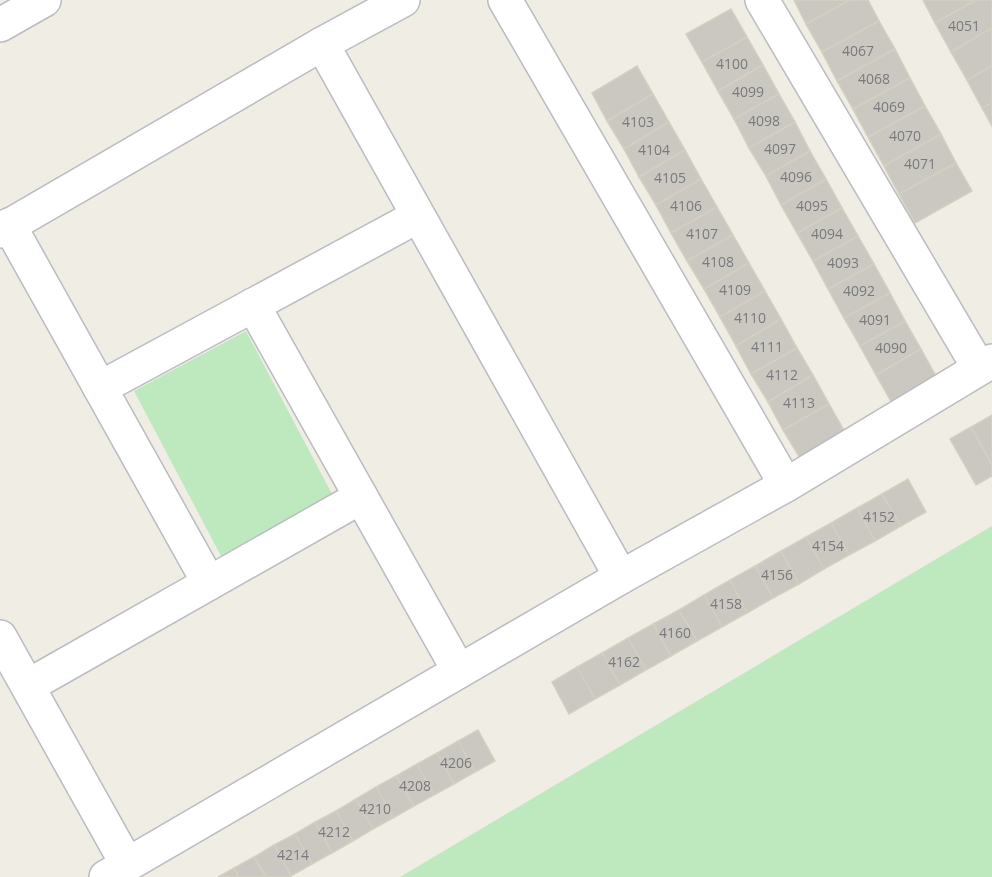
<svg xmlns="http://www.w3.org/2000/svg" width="992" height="877" font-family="'Open Sans',sans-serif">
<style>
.green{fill:#bee9bf}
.building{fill:#cbc8c1;stroke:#d5cfc2;stroke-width:1.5}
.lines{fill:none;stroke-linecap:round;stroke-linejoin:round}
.minor-casing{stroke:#b9bcc1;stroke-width:36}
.minor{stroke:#fff;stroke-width:33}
.labels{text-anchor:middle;stroke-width:4.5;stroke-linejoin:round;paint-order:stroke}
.number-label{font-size:14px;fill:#787a7d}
</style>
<rect width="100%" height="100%" fill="#efede4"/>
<g class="green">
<polygon points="246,331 333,496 221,556 134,391"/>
<polygon points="992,526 992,877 400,877"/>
</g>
<g class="building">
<polygon points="794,0 850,0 806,24"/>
<polygon points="850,0 868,0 879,21 822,52 806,24"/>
<polygon points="923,0 976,0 935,23"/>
<polygon points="976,0 991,0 992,2 992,28 951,52 935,23"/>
<polygon points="731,9 747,37 702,62 686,34"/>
<polygon points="879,21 895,49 837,81 822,52"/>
<polygon points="992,28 992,66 967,80 951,52"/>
<polygon points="747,37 763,65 718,91 702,62"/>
<polygon points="895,49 910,78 853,109 837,81"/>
<polygon points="763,65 779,94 734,119 718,91"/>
<polygon points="637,66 653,94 607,121 592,93"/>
<polygon points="992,66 992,103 982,108 967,80"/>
<polygon points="910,78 925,106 868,137 853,109"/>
<polygon points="653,94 669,122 624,149 607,121"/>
<polygon points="779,94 795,122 749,148 734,119"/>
<polygon points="992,103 992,126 982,108"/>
<polygon points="925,106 941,134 884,166 868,137"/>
<polygon points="669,122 685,150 639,177 624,149"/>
<polygon points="795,122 810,151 766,176 749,148"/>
<polygon points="941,134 956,163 899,194 884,166"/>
<polygon points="685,150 701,179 656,205 639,177"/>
<polygon points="810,151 826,179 781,205 766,176"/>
<polygon points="956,163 972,191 915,223 899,194"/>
<polygon points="701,179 717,207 671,233 656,205"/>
<polygon points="826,179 842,208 797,233 781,205"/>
<polygon points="717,207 733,235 687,261 671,233"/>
<polygon points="842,208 858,236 813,261 797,233"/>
<polygon points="733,235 749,263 704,289 687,261"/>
<polygon points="858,236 874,264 828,289 813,261"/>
<polygon points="749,263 765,291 720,317 704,289"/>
<polygon points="874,264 890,293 844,318 828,289"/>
<polygon points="765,291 781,319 736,346 720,317"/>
<polygon points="890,293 905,321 860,346 844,318"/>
<polygon points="781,319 797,348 751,374 736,346"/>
<polygon points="905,321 921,349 876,375 860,346"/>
<polygon points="797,348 813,375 768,402 751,374"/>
<polygon points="921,349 937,378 892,403 876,375"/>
<polygon points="813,375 829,404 783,430 768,402"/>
<polygon points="829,404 845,432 800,458 783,430"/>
<polygon points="992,415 992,465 971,427"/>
<polygon points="971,427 992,465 992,476 976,485 950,439"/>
<polygon points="908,479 926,512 901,526 882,494"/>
<polygon points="882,494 901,526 875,541 857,508"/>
<polygon points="857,508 875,541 849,555 831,523"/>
<polygon points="831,523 849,555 824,569 806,537"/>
<polygon points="806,537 824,569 799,584 781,551"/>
<polygon points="781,551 799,584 773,598 755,566"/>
<polygon points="755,566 773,598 747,613 730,580"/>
<polygon points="730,580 747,613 722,627 704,595"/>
<polygon points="704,595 722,627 697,641 679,610"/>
<polygon points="679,610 697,641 671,656 653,624"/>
<polygon points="653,624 671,656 646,670 628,638"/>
<polygon points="628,638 646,670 620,685 602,653"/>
<polygon points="602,653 620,685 595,699 577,667"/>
<polygon points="577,667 595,699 569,714 552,682"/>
<polygon points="478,730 495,761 475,772 458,741"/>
<polygon points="458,741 475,772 454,784 437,753"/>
<polygon points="437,753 454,784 434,795 417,764"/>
<polygon points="417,764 434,795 414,806 396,776"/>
<polygon points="396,776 414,806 393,818 376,787"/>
<polygon points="376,787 393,818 373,829 356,799"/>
<polygon points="356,799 373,829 353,841 336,811"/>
<polygon points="336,811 353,841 332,853 315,822"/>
<polygon points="315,822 332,853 312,864 295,834"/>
<polygon points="295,834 312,864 291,876 274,845"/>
<polygon points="274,845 291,876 289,877 266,877 254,857"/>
<polygon points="254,857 266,877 239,877 234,868"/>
<polygon points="234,868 239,877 218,877"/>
</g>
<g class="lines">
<g class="minor-casing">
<g id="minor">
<polyline points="505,0 786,485"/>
<polyline points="762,0 979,368"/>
<polyline points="0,25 44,0"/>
<polyline points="322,44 621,577"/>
<polyline points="9,225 209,583"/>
<polyline points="0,231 322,44 403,0"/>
<polyline points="253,305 459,671"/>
<polyline points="100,388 418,216"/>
<polyline points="0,637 127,864"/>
<polyline points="28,686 361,497"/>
<polyline points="106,877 621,577 786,485 992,361"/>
</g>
</g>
<use href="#minor" class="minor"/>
</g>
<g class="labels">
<g class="number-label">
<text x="964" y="31">4051</text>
<text x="858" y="56">4067</text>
<text x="732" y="69">4100</text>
<text x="874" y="84">4068</text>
<text x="748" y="97">4099</text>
<text x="889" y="112">4069</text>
<text x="764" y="126">4098</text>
<text x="638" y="127">4103</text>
<text x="905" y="141">4070</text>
<text x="780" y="154">4097</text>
<text x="654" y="155">4104</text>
<text x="920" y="169">4071</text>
<text x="796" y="182">4096</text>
<text x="670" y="183">4105</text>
<text x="686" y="211">4106</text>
<text x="812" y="211">4095</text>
<text x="702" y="239">4107</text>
<text x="827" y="239">4094</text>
<text x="718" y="267">4108</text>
<text x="843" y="268">4093</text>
<text x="735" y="295">4109</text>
<text x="859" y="296">4092</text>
<text x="750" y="323">4110</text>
<text x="875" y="325">4091</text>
<text x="767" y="352">4111</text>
<text x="891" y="353">4090</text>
<text x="782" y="380">4112</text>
<text x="799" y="408">4113</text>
<text x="879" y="522">4152</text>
<text x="828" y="551">4154</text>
<text x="777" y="580">4156</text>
<text x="726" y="609">4158</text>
<text x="675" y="638">4160</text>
<text x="624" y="667">4162</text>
<text x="456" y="768">4206</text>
<text x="415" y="791">4208</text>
<text x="375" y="814">4210</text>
<text x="334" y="837">4212</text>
<text x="293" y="860">4214</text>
</g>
</g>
</svg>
